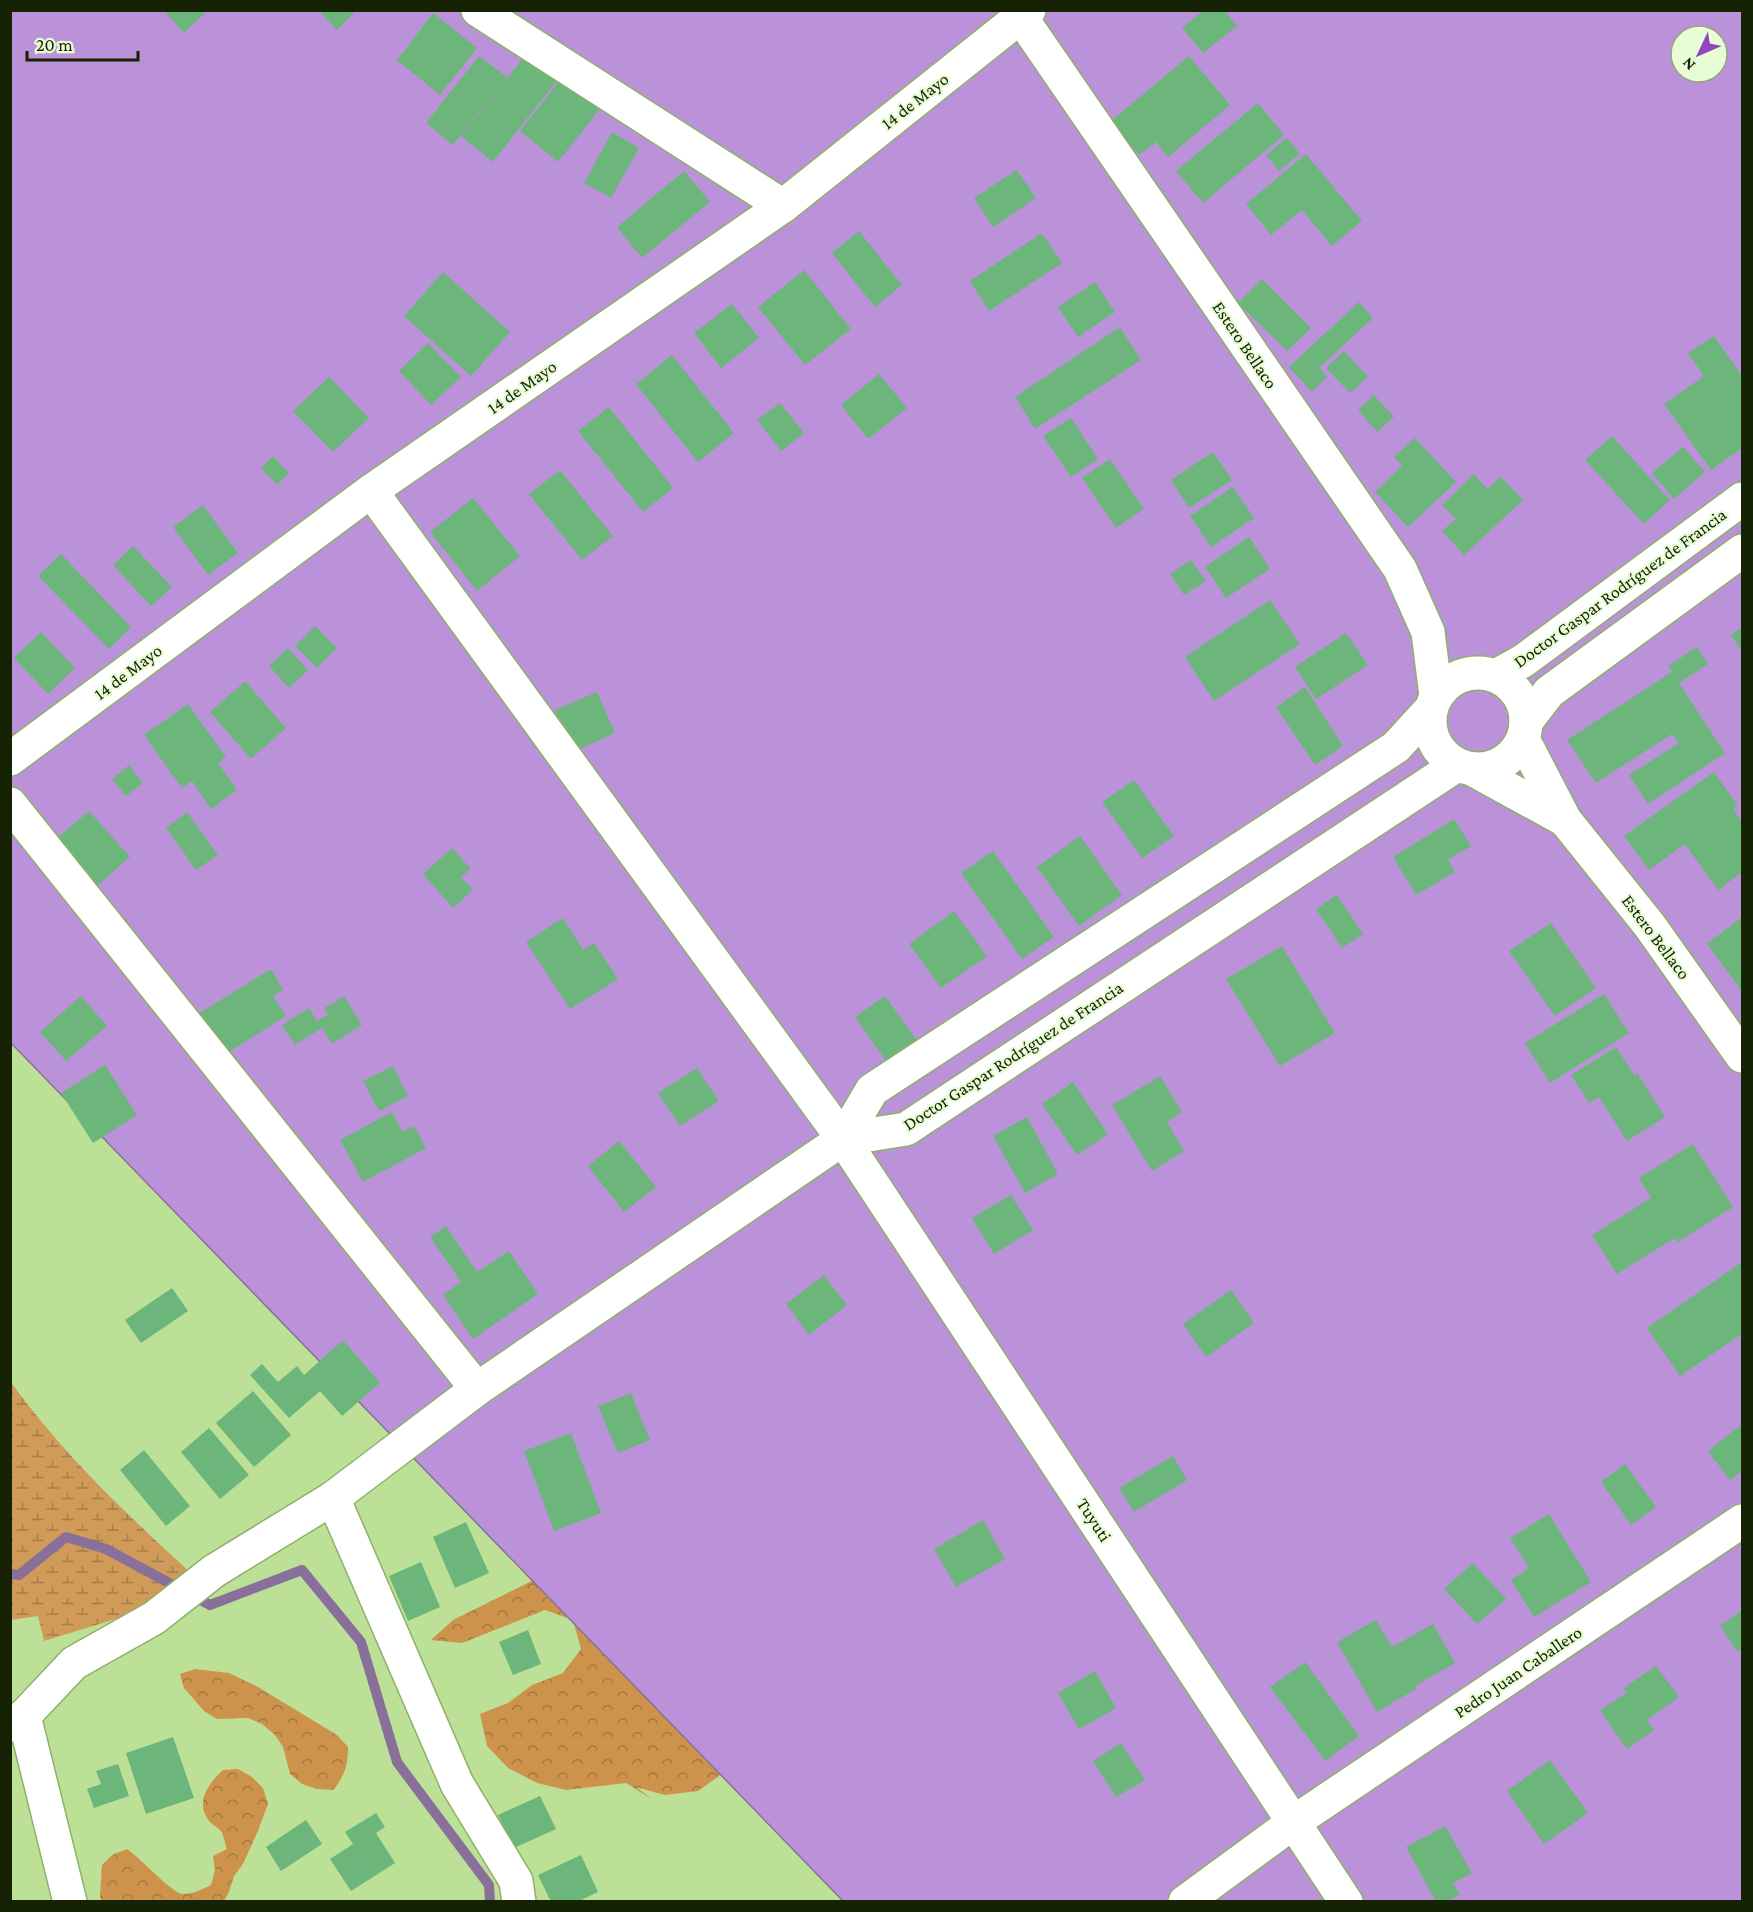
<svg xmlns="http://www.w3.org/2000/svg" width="1753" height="1912" font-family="'Crimson Pro',serif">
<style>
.forest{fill:url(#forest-crowns)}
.wetland{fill:url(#wetland-marsh)}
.water{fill:#bb92da;stroke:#89709a;stroke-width:1.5;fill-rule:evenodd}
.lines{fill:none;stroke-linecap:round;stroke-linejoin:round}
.stream{stroke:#89709a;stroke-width:10}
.building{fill:#6cb67c}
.minor-casing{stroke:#8eb169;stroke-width:36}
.minor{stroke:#fff;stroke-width:33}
.labels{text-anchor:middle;stroke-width:4.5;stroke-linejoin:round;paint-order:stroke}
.street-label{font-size:18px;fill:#152204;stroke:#e8fcd6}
</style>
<defs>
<pattern id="forest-crowns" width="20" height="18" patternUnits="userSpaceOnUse" patternTransform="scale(1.5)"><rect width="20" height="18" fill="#cd934c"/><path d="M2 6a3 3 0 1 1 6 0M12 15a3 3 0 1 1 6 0" fill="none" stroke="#a5783d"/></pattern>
<pattern id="wetland-marsh" width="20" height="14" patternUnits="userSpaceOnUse" patternTransform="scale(1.5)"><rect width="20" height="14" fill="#d09a58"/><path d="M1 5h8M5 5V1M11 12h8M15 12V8" fill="none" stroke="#a87d47"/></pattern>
</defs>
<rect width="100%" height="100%" fill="#bce196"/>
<g class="forest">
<polygon points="590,1552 723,1773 698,1791 665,1795 636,1787 653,1800 626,1783 566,1790 537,1783 508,1768 487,1746 480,1714 508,1703 532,1685 563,1673 581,1649 573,1620 545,1610 462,1643 431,1640 453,1620"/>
<path d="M195 1669 229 1673 258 1687 337 1735 348 1747C348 1765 345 1776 333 1790L317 1789 302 1784 290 1774 283 1747 275 1735 262 1724 248 1718 217 1719 204 1711 184 1688 180 1674Z"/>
<path d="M238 1769 252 1777 263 1788 268 1804 257 1833 243 1864 234 1876 229 1892 224 1901H102L100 1897 102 1865 112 1855 127 1849C141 1858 171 1893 183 1894 193 1894 203 1889 211 1885L215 1870 213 1856 227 1849C225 1844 224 1836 221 1831 218 1828 213 1825 210 1822 194 1803 208 1784 223 1770Z"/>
</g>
<path class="wetland" d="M10 1381C62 1453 126 1514 191 1573L122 1617 44 1641 38 1616 11 1620Z"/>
<path class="water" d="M11 11H1742V1901H843L11 1043ZM1681 36H1717V72H1681Z"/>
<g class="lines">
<polyline class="stream" points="10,1574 19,1575 66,1537 106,1549 210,1605 302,1570 361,1642 397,1762 489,1885 490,1902"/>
</g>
<g class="building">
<polygon points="163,10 208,10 184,33"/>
<polygon points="318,10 357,10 337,30"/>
<polygon points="1204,10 1224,10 1237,26 1203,53 1182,28"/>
<polygon points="433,13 477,48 440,95 397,60"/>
<polygon points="530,49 562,74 493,162 461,136"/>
<polygon points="479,56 507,77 453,145 426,123"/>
<polygon points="1189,56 1230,105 1168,157 1156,142 1139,155 1111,121"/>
<polygon points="560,80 599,110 558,162 520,131"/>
<polygon points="1258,103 1284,135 1203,203 1176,171"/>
<polygon points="612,132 639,148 611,198 584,183"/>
<polygon points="1287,138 1300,154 1279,171 1266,155"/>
<polygon points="1306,154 1362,221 1332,246 1302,210 1271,235 1246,204"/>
<polygon points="1017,170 1036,198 993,227 974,198"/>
<polygon points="684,171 710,202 642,258 617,227"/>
<polygon points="859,231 902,285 875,307 832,253"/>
<polygon points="1042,233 1062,263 989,311 970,281"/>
<polygon points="804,270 851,329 805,365 758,307"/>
<polygon points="443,272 510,332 471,376 404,316"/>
<polygon points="1262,279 1311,328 1287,351 1238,303"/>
<polygon points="1095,282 1115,312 1078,337 1058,307"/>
<polygon points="1359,302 1373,318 1319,368 1327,377 1312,392 1289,367"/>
<polygon points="732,304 759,338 721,368 694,333"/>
<polygon points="1120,327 1141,360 1035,429 1015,397"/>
<polygon points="1714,336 1742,376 1742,448 1711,470 1664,404 1704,376 1688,353"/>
<polygon points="428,343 461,377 431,405 399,371"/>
<polygon points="1344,351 1368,377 1350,393 1326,368"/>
<polygon points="672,355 734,433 698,462 636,384"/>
<polygon points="879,374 907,408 868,439 841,405"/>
<polygon points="329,377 369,418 333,452 293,411"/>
<polygon points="1374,395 1394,417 1377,432 1358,410"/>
<polygon points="780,403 804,433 781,451 757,420"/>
<polygon points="609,407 673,488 643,512 578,431"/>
<polygon points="1071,418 1098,459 1071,477 1043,436"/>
<polygon points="1612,436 1670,500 1644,524 1585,460"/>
<polygon points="1415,438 1456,482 1408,527 1375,492 1402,466 1394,457"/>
<polygon points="1683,447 1705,472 1674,499 1652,473"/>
<polygon points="1213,452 1232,480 1189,508 1171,480"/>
<polygon points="273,456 289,473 277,485 261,468"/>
<polygon points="1110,459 1144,509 1116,528 1082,478"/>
<polygon points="560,470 613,536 582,560 529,494"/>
<polygon points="1474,474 1487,489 1501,477 1523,500 1464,555 1442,531 1456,519 1442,505"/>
<polygon points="1233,487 1254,518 1211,547 1190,516"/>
<polygon points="473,498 520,556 477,591 430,532"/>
<polygon points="203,505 238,553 208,575 173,527"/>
<polygon points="1249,537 1270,569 1226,598 1205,567"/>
<polygon points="133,546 172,587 151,606 113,565"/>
<polygon points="61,554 131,627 109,649 38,576"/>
<polygon points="1191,560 1206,581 1184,595 1170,574"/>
<polygon points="1270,600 1300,644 1214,701 1185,657"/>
<polygon points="315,626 337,648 317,668 295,646"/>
<polygon points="1742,627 1742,652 1731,635"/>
<polygon points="41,632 75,668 48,694 14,658"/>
<polygon points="1346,633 1368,665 1316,699 1295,667"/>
<polygon points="1697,647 1708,664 1679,683 1725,753 1648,804 1629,775 1679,743 1672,734 1596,783 1567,740 1672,672 1668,666"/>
<polygon points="288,648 308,670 289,688 269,666"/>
<polygon points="245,681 286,728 251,759 210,712"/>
<polygon points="1305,687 1343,746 1315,765 1276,707"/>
<polygon points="597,692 615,733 573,752 555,710"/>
<polygon points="188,704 226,757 218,763 237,790 211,809 192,781 182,788 144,735"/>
<polygon points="129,765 143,783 126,796 112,779"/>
<polygon points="1714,772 1738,806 1733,809 1742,822 1742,872 1718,890 1685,844 1649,870 1624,836"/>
<polygon points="1134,780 1174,836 1142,858 1102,802"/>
<polygon points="89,811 130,857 98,885 57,838"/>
<polygon points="187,812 218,855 196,870 166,828"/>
<polygon points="1454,819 1471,846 1448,860 1455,872 1416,895 1393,857"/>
<polygon points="1080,836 1122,895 1079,926 1037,867"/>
<polygon points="452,848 471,869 461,877 473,890 453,908 423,874"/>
<polygon points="993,851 1054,937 1022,959 961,873"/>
<polygon points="1337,895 1363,934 1342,948 1316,909"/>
<polygon points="954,911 987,956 941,988 909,944"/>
<polygon points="1742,917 1742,991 1707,944"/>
<polygon points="563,918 583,950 594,943 618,979 570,1009 526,942"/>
<polygon points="1551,923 1596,988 1555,1016 1509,951"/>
<polygon points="1282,946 1335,1033 1280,1066 1226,979"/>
<polygon points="271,969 283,990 273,996 286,1016 224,1055 198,1014"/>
<polygon points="1604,994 1629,1033 1550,1083 1525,1043"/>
<polygon points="81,996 107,1026 66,1061 40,1032"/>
<polygon points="344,996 362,1025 332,1044 322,1028 295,1045 282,1025 309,1008 317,1021 328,1014 324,1008"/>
<polygon points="885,996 919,1043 889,1065 855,1017"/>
<polygon points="1616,1047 1634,1075 1637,1073 1665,1117 1627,1141 1599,1097 1589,1103 1571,1075"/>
<polygon points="105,1065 137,1115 93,1143 61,1093"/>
<polygon points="393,1066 408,1096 379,1111 363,1081"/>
<polygon points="697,1068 719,1101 680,1126 658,1093"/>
<polygon points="1160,1076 1182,1112 1167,1122 1184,1151 1152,1171 1112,1105"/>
<polygon points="1073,1082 1108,1134 1077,1155 1042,1104"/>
<polygon points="392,1112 403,1132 414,1126 426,1148 363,1182 340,1140"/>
<polygon points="1027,1117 1058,1174 1025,1193 993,1136"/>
<polygon points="619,1141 656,1187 624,1212 588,1166"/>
<polygon points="1693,1144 1733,1207 1678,1242 1675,1238 1617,1274 1592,1235 1651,1198 1639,1178"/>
<polygon points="1011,1195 1033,1230 994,1254 972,1218"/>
<polygon points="446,1226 477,1272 509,1251 538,1294 473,1339 443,1295 461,1282 430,1237"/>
<polygon points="1742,1262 1742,1334 1680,1376 1647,1328"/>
<polygon points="824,1275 847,1305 809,1335 786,1304"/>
<polygon points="172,1288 188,1311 141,1343 125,1320"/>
<polygon points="1231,1290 1254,1323 1206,1357 1183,1324"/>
<polygon points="343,1340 380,1383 342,1416 320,1391 289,1418 250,1375 262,1364 278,1382 297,1366 304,1375"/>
<polygon points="253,1391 291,1435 254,1467 216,1423"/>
<polygon points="631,1393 650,1440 618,1453 598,1406"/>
<polygon points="1742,1424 1742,1471 1730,1480 1708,1451"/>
<polygon points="209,1428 249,1475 220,1499 181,1452"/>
<polygon points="571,1433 601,1513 554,1531 524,1451"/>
<polygon points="144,1450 190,1506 166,1526 120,1470"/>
<polygon points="1173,1456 1187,1480 1134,1512 1119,1488"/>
<polygon points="1625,1464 1656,1507 1631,1525 1601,1482"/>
<polygon points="1549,1514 1591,1582 1534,1617 1511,1580 1529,1568 1510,1538"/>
<polygon points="983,1520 1005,1559 956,1587 934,1549"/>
<polygon points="466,1522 489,1573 455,1588 433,1537"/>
<polygon points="421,1562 440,1607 408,1621 389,1576"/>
<polygon points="1473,1563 1506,1599 1477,1624 1444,1589"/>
<polygon points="1742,1610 1742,1649 1738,1652 1720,1626"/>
<polygon points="1376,1620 1392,1647 1433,1624 1455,1663 1415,1686 1416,1689 1377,1712 1337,1642"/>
<polygon points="528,1630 541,1664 513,1675 499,1642"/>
<polygon points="1305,1662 1359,1736 1325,1761 1270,1687"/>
<polygon points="1656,1666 1679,1697 1647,1720 1654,1730 1627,1749 1600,1711 1627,1692 1624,1688"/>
<polygon points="1095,1671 1116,1708 1079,1729 1058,1693"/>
<polygon points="173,1737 194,1798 146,1814 126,1753"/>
<polygon points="1121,1743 1145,1780 1116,1797 1093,1761"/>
<polygon points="1550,1760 1588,1813 1544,1844 1507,1791"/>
<polygon points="118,1764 129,1796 94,1808 87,1789 101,1784 96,1771"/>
<polygon points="540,1796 556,1829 514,1848 498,1815"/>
<polygon points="376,1813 385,1827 376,1833 395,1863 351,1891 330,1859 353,1844 345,1832"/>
<polygon points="306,1820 322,1844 281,1871 266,1847"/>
<polygon points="1445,1826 1472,1873 1453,1883 1460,1894 1447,1902 1436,1902 1406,1847"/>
<polygon points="581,1855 598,1892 577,1902 551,1902 538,1875"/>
</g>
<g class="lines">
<g class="minor-casing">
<g id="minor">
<polyline points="478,10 783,206"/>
<polyline points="1016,10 1400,569 1428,632 1436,696"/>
<polyline points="371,491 843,1139 1346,1902"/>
<circle cx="1478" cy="721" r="48"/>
<polyline points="1496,676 1523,661 1742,499"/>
<polyline points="1526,722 1549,692 1742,551"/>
<polyline points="1523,739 1565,820 1650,926 1742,1056"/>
<polyline points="10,759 371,491 783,206 1029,10"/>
<polyline points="1472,769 1565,820"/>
<polyline points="10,804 477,1389"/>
<polyline points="843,1139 906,1129 1457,765"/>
<polyline points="333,1498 457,1784 516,1881 519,1902"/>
<polyline points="24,1716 70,1902"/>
<polyline points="10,1725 24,1716 74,1663 154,1618 214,1571 333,1498 477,1389 843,1139 872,1090 1396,747 1430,710"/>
<polyline points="1185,1902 1294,1822 1742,1521"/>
</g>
</g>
<use href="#minor" class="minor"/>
</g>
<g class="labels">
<g class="street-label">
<text transform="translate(915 101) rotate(-38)" y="6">14 de Mayo</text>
<text transform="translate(1245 345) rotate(56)" y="6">Estero Bellaco</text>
<text transform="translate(522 387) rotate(-35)" y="6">14 de Mayo</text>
<text transform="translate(1620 588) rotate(-36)" y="6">Doctor Gaspar Rodríguez de Francia</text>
<text transform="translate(128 672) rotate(-37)" y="6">14 de Mayo</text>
<text transform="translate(1656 937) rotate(53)" y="6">Estero Bellaco</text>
<text transform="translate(1013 1056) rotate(-33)" y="6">Doctor Gaspar Rodríguez de Francia</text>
<text transform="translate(1094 1520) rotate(57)" y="6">Tuyuti</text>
<text transform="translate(1518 1672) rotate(-34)" y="6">Pedro Juan Caballero</text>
</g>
</g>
<rect width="1753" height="1912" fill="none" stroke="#152204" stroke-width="24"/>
<g transform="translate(1699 54) rotate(226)"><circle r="28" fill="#e8fcd6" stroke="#94a582" stroke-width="1.5"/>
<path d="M0-4.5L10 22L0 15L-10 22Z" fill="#8d47ba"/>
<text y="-9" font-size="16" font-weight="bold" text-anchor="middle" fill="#152204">N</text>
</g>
<path d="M27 51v9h111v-9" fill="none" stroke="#152204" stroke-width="3"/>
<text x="36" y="51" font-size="18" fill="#152204" stroke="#e8fcd6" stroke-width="4.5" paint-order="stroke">20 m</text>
</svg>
